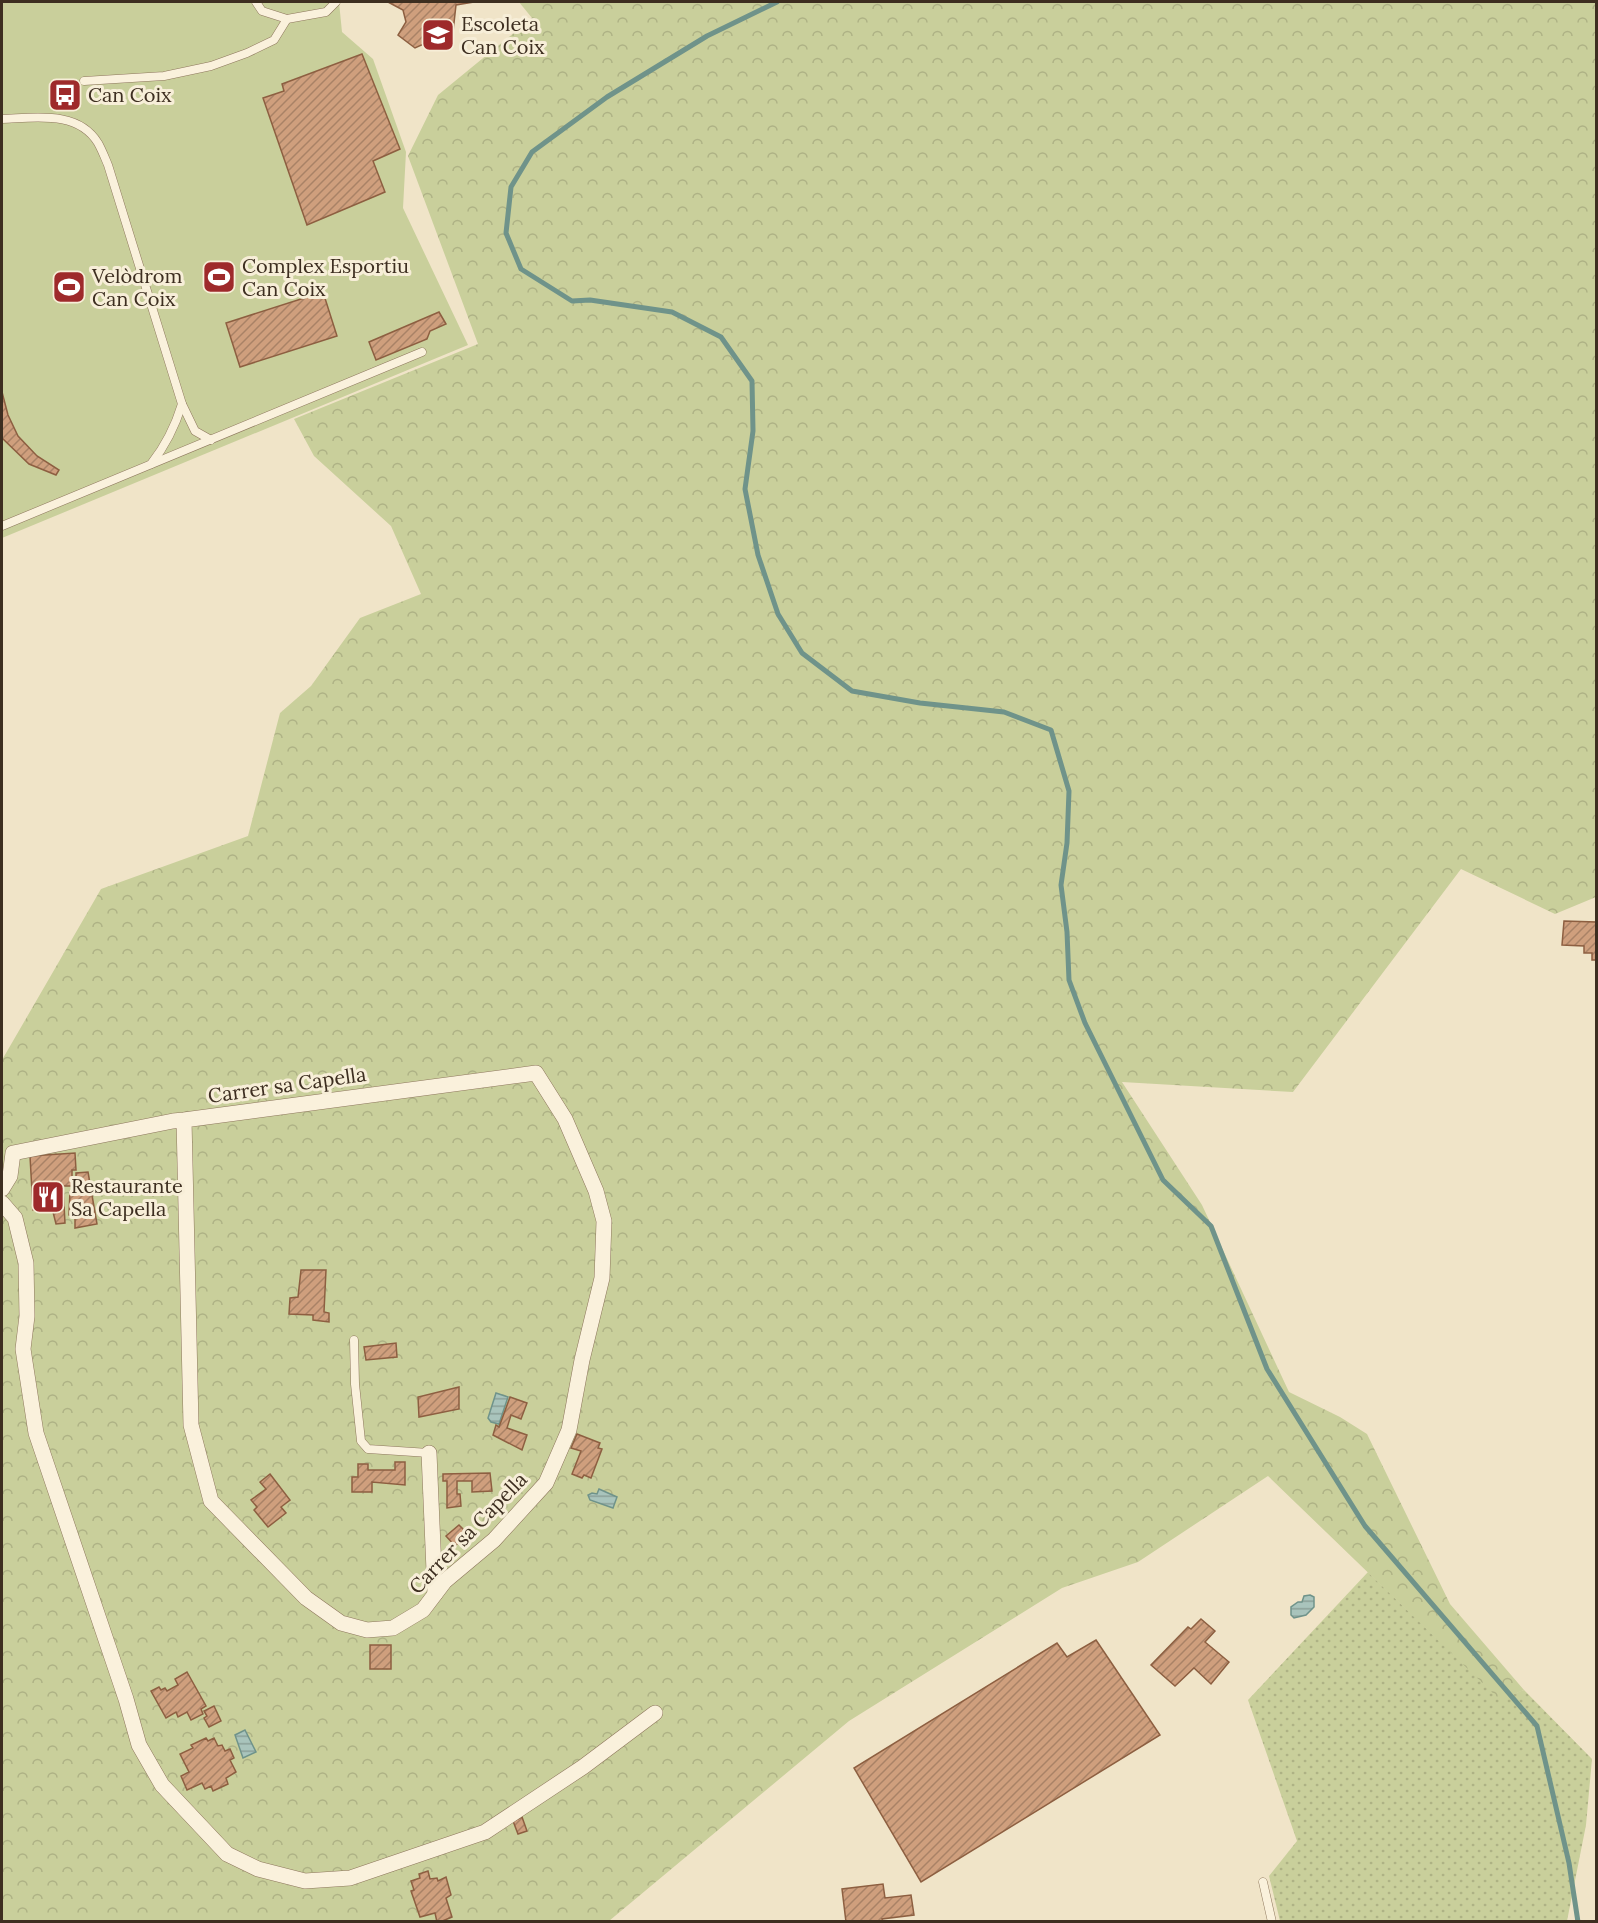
<svg xmlns="http://www.w3.org/2000/svg" width="1598" height="1923" font-family="Lora,serif">
<style>
.grass{fill:url(#grass-dots)}
.forest{fill:url(#forest-crowns)}
.green{fill:#c9cf9b}
.water{fill:url(#water-rules);stroke:#6f938a;stroke-width:1.5}
.lines{fill:none;stroke-linecap:round;stroke-linejoin:round}
.stream{stroke:#6f938a;stroke-width:5}
.building{fill:url(#building-hatch);stroke:#8d5f41;stroke-width:1.5}
.lane-casing{stroke:#8d765c;stroke-width:9}
.street-casing{stroke:#8d765c;stroke-width:16}
.lane{stroke:#faf1dc;stroke-width:8}
.street{stroke:#faf1dc;stroke-width:15}
.labels{text-anchor:middle;stroke-width:6;stroke-linejoin:round;paint-order:stroke}
.poi-label{font-size:20px;fill:#3d2e20;stroke:#f7eed8;text-anchor:start}
.street-label{font-size:20px;fill:#3d2e20;stroke:#f7eed8}
</style>
<defs>
<pattern id="grass-dots" width="8" height="8" patternUnits="userSpaceOnUse" patternTransform="scale(1.5)"><rect width="8" height="8" fill="#c9cf9b"/><path d="M2 2h.1M6 6h.1" fill="none" stroke="#aeb285" stroke-width="1.8" stroke-linecap="round"/></pattern>
<pattern id="forest-crowns" width="20" height="18" patternUnits="userSpaceOnUse" patternTransform="scale(1.5)"><rect width="20" height="18" fill="#c9cf9b"/><path d="M2 6a3 3 0 1 1 6 0M12 15a3 3 0 1 1 6 0" fill="none" stroke="#aeb285"/></pattern>
<pattern id="water-rules" width="6" height="5" patternUnits="userSpaceOnUse" patternTransform="scale(1.5)"><rect width="6" height="5" fill="#a9c4bc"/><path d="M0 2.5h6" fill="none" stroke="#8ba098"/></pattern>
<pattern id="building-hatch" width="6" height="6" patternUnits="userSpaceOnUse" patternTransform="scale(1.5)"><rect width="6" height="6" fill="#cf9f7d"/><path d="M-1 1l2-2M0 6l6-6M5 7l2-2" fill="none" stroke="#a98266"/></pattern>
</defs>
<rect width="100%" height="100%" fill="#f0e4c8"/>
<polygon class="grass" points="1368,1572 1500,1699 1524,1690 1592,1759 1586,1825 1567,1921 1280,1921 1269,1876 1297,1841 1248,1700"/>
<polygon class="forest" points="519,2 1596,2 1596,897 1555,914 1461,869 1293,1092 1122,1082 1202,1205 1289,1392 1340,1417 1367,1434 1450,1604 1524,1690 1500,1700 1268,1476 1138,1562 1062,1588 849,1721 609,1921 2,1922 2,1060 101,889 248,836 280,713 311,686 360,618 421,594 391,526 314,456 294,419 478,344 408,156 438,95 532,18"/>
<polygon class="green" points="2,2 339,2 342,32 373,59 406,152 403,208 468,345 2,538"/>
<g class="water">
<polygon points="496,1393 508,1397 499,1424 491,1422 488,1418"/>
<polygon points="599,1489 617,1497 613,1508 590,1500 588,1495 592,1493 597,1494"/>
<polygon points="1310,1595 1314,1597 1314,1607 1306,1615 1294,1618 1291,1615 1291,1607 1298,1602 1302,1602 1304,1596"/>
<polygon points="245,1730 256,1752 243,1758 235,1735"/>
</g>
<g class="lines">
<polyline class="stream" points="777,2 707,36 607,97 532,152 511,187 506,233 521,269 572,301 590,300 672,312 721,337 752,381 753,431 745,489 758,555 778,614 802,653 852,691 920,703 1004,712 1051,730 1069,791 1067,843 1061,885 1067,932 1069,980 1085,1023 1163,1180 1211,1226 1267,1369 1365,1526 1537,1726 1569,1863 1578,1922"/>
</g>
<g class="building">
<polygon points="388,2 474,2 456,5 453,32 443,44 437,38 415,48 398,35 406,22 403,10"/>
<polygon points="362,54 400,149 373,161 385,192 307,225 263,98 284,91 282,84"/>
<polygon points="323,292 337,336 240,367 226,323"/>
<polygon points="439,312 446,324 430,331 427,339 376,360 369,342"/>
<polygon points="2,392 8,415 18,436 37,456 59,470 56,475 29,464 2,438"/>
<polygon points="1564,921 1596,922 1596,960 1592,960 1592,953 1584,953 1584,946 1562,945"/>
<polygon points="75,1153 76,1170 72,1170 72,1186 63,1186 65,1223 56,1224 52,1208 33,1210 30,1156"/>
<polygon points="88,1172 97,1224 75,1228 75,1217 69,1215 70,1191 76,1191 76,1173"/>
<polygon points="301,1270 326,1270 324,1312 329,1313 329,1322 313,1320 313,1315 289,1314 290,1298 298,1297"/>
<polygon points="396,1343 397,1357 366,1360 364,1347"/>
<polygon points="459,1387 459,1409 419,1417 418,1397"/>
<polygon points="510,1397 527,1403 521,1419 511,1415 507,1428 527,1435 522,1450 493,1435 496,1425 499,1427"/>
<polygon points="577,1434 600,1443 598,1448 602,1449 591,1478 584,1475 582,1478 572,1474 581,1451 571,1448"/>
<polygon points="395,1462 405,1462 405,1485 372,1482 372,1492 352,1492 352,1477 358,1477 358,1464 368,1464 368,1470 395,1470"/>
<polygon points="490,1473 492,1491 472,1492 472,1481 457,1481 457,1494 460,1494 461,1506 447,1508 447,1481 443,1481 443,1474"/>
<polygon points="270,1474 290,1500 281,1507 286,1513 268,1527 254,1510 257,1507 251,1500 266,1489 260,1482"/>
<polygon points="459,1525 468,1534 455,1546 446,1536"/>
<polygon points="1201,1619 1215,1631 1205,1642 1229,1662 1211,1684 1194,1668 1175,1686 1151,1665 1188,1627 1191,1629"/>
<polygon points="1096,1640 1160,1735 921,1882 854,1768 1057,1643 1067,1657"/>
<rect x="370" y="1645" width="21" height="24"/>
<polygon points="187,1672 206,1706 201,1709 203,1714 191,1720 187,1712 178,1717 176,1712 166,1718 151,1691 159,1687 161,1690 165,1688 167,1691 178,1685 175,1679"/>
<polygon points="214,1706 221,1721 209,1727 204,1718 207,1716 204,1711"/>
<polygon points="206,1738 208,1741 214,1738 218,1746 222,1745 225,1751 230,1749 234,1758 230,1760 236,1772 226,1778 228,1784 213,1791 211,1786 205,1789 202,1783 187,1790 181,1776 189,1772 180,1754 193,1748 191,1745"/>
<polygon points="522,1817 527,1831 518,1834 513,1821"/>
<polygon points="428,1871 430,1879 437,1878 438,1881 446,1877 451,1895 446,1898 452,1917 440,1922 437,1922 435,1913 420,1917 411,1891 414,1890 411,1881 420,1878 419,1874"/>
<polygon points="883,1884 885,1898 911,1895 914,1915 882,1919 883,1922 846,1922 842,1889"/>
</g>
<g class="lines">
<g class="lane-casing">
<g id="lane">
<polyline points="287,19 326,12 336,2"/>
<polyline points="84,81 164,76 211,66 247,53 274,40 287,19 262,11 256,2"/>
<path d="M2 119C35 118 78 110 98 143 102 150 105 158 108 165L182 404C175 427 166 445 151 464"/>
<polyline points="182,404 195,431 211,440"/>
<polyline points="2,526 422,352"/>
<polyline points="354,1340 355,1384 361,1441 368,1449 429,1453"/>
<polyline points="1263,1882 1272,1922"/>
</g>
</g>
<g class="street-casing">
<g id="street">
<polyline points="2,1189 10,1176 13,1153 173,1121 184,1120 536,1073 565,1119 596,1191 604,1221 602,1278 582,1360 569,1430 546,1483 494,1540 445,1581 423,1610 393,1628 367,1630 341,1623 306,1598 211,1501 191,1425 184,1120"/>
<polyline points="2,1203 15,1218 26,1263 27,1316 23,1349 36,1433 126,1699 139,1745 162,1785 227,1854 258,1869 305,1881 350,1878 485,1832 583,1767 655,1713"/>
<polyline points="429,1453 435,1594"/>
</g>
</g>
<use href="#lane" class="lane"/>
<use href="#street" class="street"/>
</g>
<defs>
<g id="school-square" transform="scale(1.725)"><rect x="-9" y="-9" width="18" height="18" rx="4" fill="#9e2a2b" stroke="#f7eed8"/><path d="M0-5L7-2L0 1L-7-2ZM-4 1L0 2.5L4 1V4Q0 6-4 4Z" fill="#fff"/></g>
<g id="bus-square" transform="scale(1.725)"><rect x="-9" y="-9" width="18" height="18" rx="4" fill="#9e2a2b" stroke="#f7eed8"/><path d="M-5-6H5V4H4V6H2V4H-2V6H-4V4H-5ZM-3.5-4V0h7V-4ZM-3.5 1.2v1.5H-2V1.2ZM2 1.2v1.5H3.5V1.2Z" fill="#fff"/></g>
<g id="stadium-square" transform="scale(1.725)"><rect x="-9" y="-9" width="18" height="18" rx="4" fill="#9e2a2b" stroke="#f7eed8"/><path d="M0-5a6.5 5 0 1 0 0 10a6.5 5 0 1 0 0-10ZM-3.5-1.8h7v3.6h-7Z" fill="#fff"/></g>
<g id="restaurant-square" transform="scale(1.725)"><rect x="-9" y="-9" width="18" height="18" rx="4" fill="#9e2a2b" stroke="#f7eed8"/><path d="M-5-6h1v4h1v-4h1v4h1v-4h1v5L-1.5 .5V6h-2V.5L-5-1ZM5-6V6H3V1.5H1.5Q1.5-4 5-6Z" fill="#fff"/></g>
</defs>
<g fill-rule="evenodd">
<use href="#school-square" x="438" y="35"/>
<use href="#bus-square" x="65" y="95"/>
<use href="#stadium-square" x="219" y="277"/>
<use href="#stadium-square" x="69" y="287"/>
<use href="#restaurant-square" x="48" y="1197"/>
</g>
<g class="labels">
<g class="poi-label">
<text x="461" y="31">Escoleta<tspan x="461" dy="23">Can Coix</tspan></text>
<text x="88" y="102">Can Coix</text>
<text x="242" y="273">Complex Esportiu<tspan x="242" dy="23">Can Coix</tspan></text>
<text x="92" y="283">Velòdrom<tspan x="92" dy="23">Can Coix</tspan></text>
<text x="71" y="1193">Restaurante<tspan x="71" dy="23">Sa Capella</tspan></text>
</g>
<g class="street-label">
<text transform="translate(287 1085) rotate(-8)" y="7">Carrer sa Capella</text>
<text transform="translate(468 1533) rotate(-46)" y="7">Carrer sa Capella</text>
</g>
</g>
<rect width="1598" height="1923" fill="none" stroke="#3d2e20" stroke-width="6"/>
</svg>
